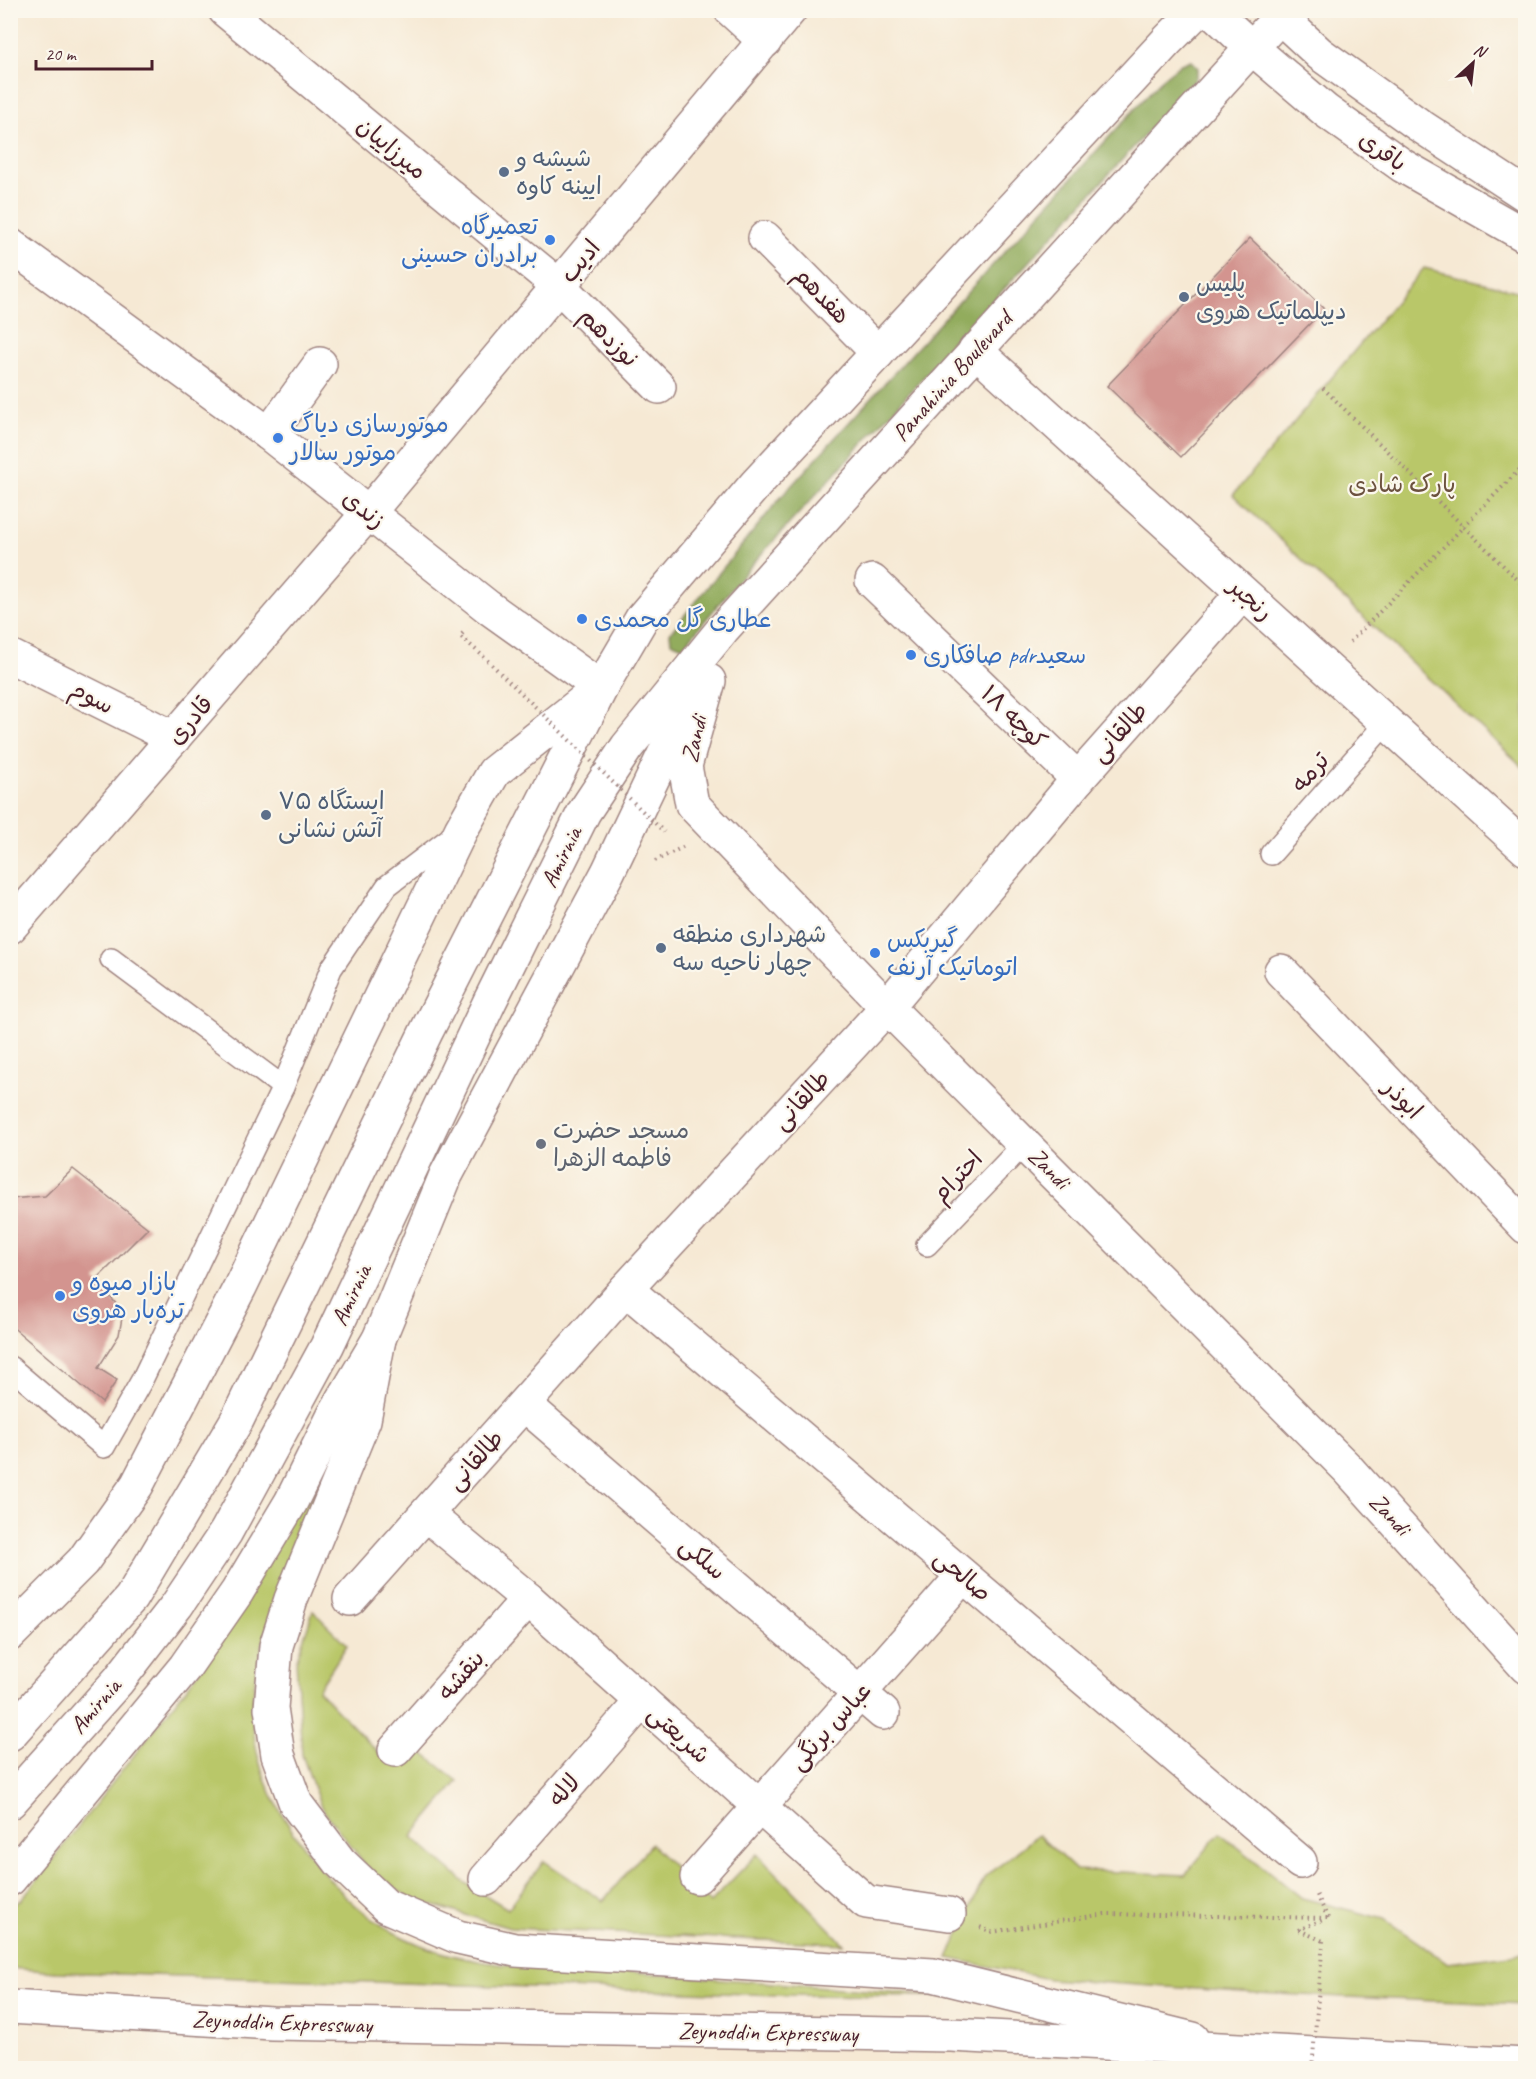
<svg xmlns="http://www.w3.org/2000/svg" width="1536" height="2079" font-family="Caveat,'Playpen Sans Arabic',sans-serif">
<style>
.green{fill:#b9c769;stroke:#82734a;stroke-width:1.5}
.forest{fill:#92ac5d;stroke:#6e6644;stroke-width:1.5}
.building{fill:#d3948f}
.lines{fill:none;stroke-linecap:round;stroke-linejoin:round}
.lane-casing{stroke:#a08480;stroke-width:24}
.street-casing{stroke:#a08480;stroke-width:36}
.primary-casing{stroke:#a08480;stroke-width:36}
.highway-casing{stroke:#a08480;stroke-width:36}
.path{stroke:#a08480;stroke-width:4;stroke-dasharray:1.5 4.5;stroke-linecap:butt}
.lane{stroke:#fff;stroke-width:21}
.street{stroke:#fff;stroke-width:33}
.primary{stroke:#fff;stroke-width:33}
.highway{stroke:#fff;stroke-width:33}
.path-bridge{stroke:#a08480;stroke-width:4;stroke-dasharray:1.5 4.5;stroke-linecap:butt}
.service-dot{fill:#5c6f8a;stroke:#fbf7ec;stroke-width:2}
.shop-dot{fill:#3f7fe0;stroke:#fbf7ec;stroke-width:2}
.worship-dot{fill:#6b7280;stroke:#fbf7ec;stroke-width:2}
.labels{text-anchor:middle;stroke-width:4.5;stroke-linejoin:round;paint-order:stroke}
.street-label{font-size:24px;fill:#4a1f2b;stroke:#fbf7ec}
.service-label{font-size:24px;fill:#4e5e75;stroke:#fbf7ec;text-anchor:start}
.shop-label{font-size:24px;fill:#366cbe;stroke:#fbf7ec;text-anchor:start}
.park-label{font-size:24px;fill:#6b513e;stroke:#fbf7ec}
.worship-label{font-size:24px;fill:#5b616d;stroke:#fbf7ec;text-anchor:start}
</style>
<rect width="100%" height="100%" fill="#fbf7ec"/>
<filter id="ink" filterUnits="userSpaceOnUse"><feTurbulence type="fractalNoise" baseFrequency=".0167" numOctaves="2"/><feDisplacementMap in="SourceGraphic" scale="12" xChannelSelector="R" yChannelSelector="G"/><feConvolveMatrix kernelMatrix="1 2 1 2 8 2 1 2 1" color-interpolation-filters="sRGB"/></filter>
<filter id="wash" filterUnits="userSpaceOnUse"><feTurbulence type="fractalNoise" baseFrequency=".008" numOctaves="4" result="noise"/><feDisplacementMap in="SourceGraphic" scale="24" xChannelSelector="R" yChannelSelector="G"/><feGaussianBlur stdDeviation="1.35" result="paint"/><feColorMatrix in="noise" values="0 0 0 0 0 0 0 0 0 0 0 0 0 0 0 0 0 1.4 0 .05"/><feComposite in="paint" operator="in"/></filter>
<g filter="url(#wash)">
<rect width="100%" height="100%" fill="#f6e9d4"/>
<g class="green">
<polygon points="1424,268 1525,293 1525,769 1233,495"/>
<path d="M359 1393C339 1446 318 1498 297 1551 281 1593 262 1634 255 1679 247 1737 260 1781 291 1829 316 1865 345 1902 383 1926 461 1975 557 1967 645 1973 744 1980 844 1989 943 1996L780 1995 56 1972 11 1968V1906L21 1900 198 1673Z"/>
<polygon points="313,1611 347,1645 318,1690 384,1758 411,1759 421,1752 458,1781 412,1837 464,1882 508,1909 544,1861 603,1901 651,1844 710,1903 757,1854 844,1944 510,1928 411,1899 367,1867 321,1807 302,1755 296,1661"/>
<polygon points="1220,1833 1302,1898 1384,1919 1448,1963 1525,1953 1525,2005 1256,1993 1049,1979 948,1958 984,1878 1038,1835 1076,1870 1185,1875"/>
</g>
<polygon class="forest" points="1191,60 1198,68 1195,80 748,569 683,647 671,642 670,633 782,496 1163,78 1181,64"/>
<g id="blocks">
<g class="building">
<polygon points="1250,238 1324,309 1181,457 1107,386"/>
<polygon points="73,1169 148,1228 96,1280 123,1312 119,1335 98,1368 117,1380 102,1403 10,1325 10,1199 45,1196"/>
</g>
</g>
</g>
<g filter="url(#ink)">
<use href="#blocks" fill-opacity="0" stroke="#a08480" stroke-width="1.5"/>
<g class="lines">
<g class="lane-casing">
<g id="lane">
<polyline points="1271,854 1386,723"/>
<polyline points="111,959 283,1087"/>
<polyline points="927,1245 1025,1143"/>
<polyline points="10,1367 104,1447 142,1380 283,1087 331,969 387,886 454,835"/>
</g>
</g>
<g class="street-casing">
<g id="street">
<polyline points="225,10 559,286 659,387"/>
<polyline points="731,10 765,41"/>
<polyline points="1280,17 1320,54 1419,125 1526,195"/>
<polyline points="1252,48 1326,111 1403,166 1526,236"/>
<polyline points="765,238 878,353"/>
<polyline points="10,245 269,434 488,607 601,688"/>
<polyline points="975,350 1526,849"/>
<polyline points="269,434 320,364"/>
<polyline points="872,581 1078,779"/>
<polyline points="10,656 174,738"/>
<polyline points="709,681 685,766 692,804 887,1007 1348,1469 1526,1667"/>
<polyline points="10,927 369,512 790,10"/>
<polyline points="1281,971 1526,1227"/>
<polyline points="626,1289 1300,1862"/>
<polyline points="524,1404 883,1713"/>
<polyline points="426,1514 528,1599 866,1902 949,1914"/>
<polyline points="350,1599 626,1289 887,1007 1078,779 1243,593"/>
<polyline points="395,1750 528,1599"/>
<polyline points="697,1877 963,1576"/>
<polyline points="486,1879 642,1701"/>
</g>
</g>
<g class="primary-casing">
<g id="primary">
<polyline points="1211,10 1252,48"/>
<polyline points="379,1339 364,1420 291,1599 276,1646 271,1708 278,1755 296,1804 340,1862 386,1906 458,1937 515,1950 933,1975 1193,2039"/>
<polyline points="10,1634 83,1561 137,1485 240,1287 461,830 494,772 595,692"/>
<polyline points="10,1734 131,1598 237,1420 426,1032 601,688 642,618 756,484 1168,40 1198,10"/>
<polyline points="10,1802 118,1681 177,1605 226,1532 327,1346 490,1001 584,812 627,747 723,629 1286,10"/>
<polyline points="10,1879 185,1667 237,1592 291,1502 334,1415 379,1339 446,1175 608,872 701,677"/>
</g>
</g>
<g class="highway-casing">
<polyline id="highway" points="10,2007 272,2023 951,2035 1526,2065"/>
</g>
<g class="path">
<polyline points="1323,388 1526,588"/>
<polyline points="463,633 460,636 483,656"/>
<polyline points="1350,642 1526,463"/>
<polyline points="655,861 683,847"/>
<polyline points="1317,1895 1328,1918"/>
<polyline points="980,1927 992,1932 1105,1914 1328,1918"/>
<polyline points="1298,1930 1325,1919"/>
<polyline points="1299,1930 1323,1941"/>
</g>
<use href="#lane" class="lane"/>
<use href="#street" class="street"/>
<use href="#primary" class="primary"/>
<use href="#highway" class="highway"/>
<g class="path-bridge">
<polyline points="483,656 664,832"/>
<polyline points="1312,2068 1323,1941"/>
</g>
</g>
</g>
<g class="service-dot">
<circle cx="504" cy="172" r="6"/>
<circle cx="1184" cy="297" r="6"/>
<circle cx="266" cy="815" r="6"/>
<circle cx="661" cy="948" r="6"/>
</g>
<g class="shop-dot">
<circle cx="550" cy="240" r="6"/>
<circle cx="278" cy="438" r="6"/>
<circle cx="582" cy="619" r="6"/>
<circle cx="911" cy="655" r="6"/>
<circle cx="875" cy="953" r="6"/>
<circle cx="60" cy="1296" r="6"/>
</g>
<circle class="worship-dot" cx="541" cy="1144" r="6"/>
<g class="labels">
<g class="street-label">
<text transform="translate(392 148) rotate(40)" y="8">میرزاییان</text>
<text transform="translate(1383 151) rotate(35)" y="8">باقری</text>
<text transform="translate(580 261) rotate(-50)" y="8">ادیب</text>
<text transform="translate(822 295) rotate(46)" y="8">هفدهم</text>
<text transform="translate(609 337) rotate(45)" y="8">نوزدهم</text>
<text transform="translate(952 376) rotate(-48)" y="8">Panahinia Boulevard</text>
<text transform="translate(364 509) rotate(38)" y="8">زندی</text>
<text transform="translate(1251 599) rotate(42)" y="8">رنجبر</text>
<text transform="translate(92 697) rotate(27)" y="8">سوم</text>
<text transform="translate(1014 717) rotate(44)" y="8">کوچه ۱۸</text>
<text transform="translate(190 720) rotate(-49)" y="8">قادری</text>
<text transform="translate(1119 732) rotate(-48)" y="8">طالقانی</text>
<text transform="translate(694 739) rotate(-77)" y="8">Zandi</text>
<text transform="translate(1310 772) rotate(-49)" y="8">ترمه</text>
<text transform="translate(561 857) rotate(-64)" y="8">Amirnia</text>
<text transform="translate(1403 1099) rotate(46)" y="8">ابوذر</text>
<text transform="translate(801 1100) rotate(-47)" y="8">طالقانی</text>
<text transform="translate(1049 1168) rotate(45)" y="8">Zandi</text>
<text transform="translate(957 1176) rotate(-46)" y="8">احترام</text>
<text transform="translate(351 1295) rotate(-65)" y="8">Amirnia</text>
<text transform="translate(475 1460) rotate(-48)" y="8">طالقانی</text>
<text transform="translate(1390 1514) rotate(47)" y="8">Zandi</text>
<text transform="translate(703 1558) rotate(41)" y="8">سلکی</text>
<text transform="translate(963 1575) rotate(40)" y="8">صالحی</text>
<text transform="translate(461 1675) rotate(-49)" y="8">بنقشه</text>
<text transform="translate(95 1706) rotate(-49)" y="8">Amirnia</text>
<text transform="translate(830 1726) rotate(-48)" y="8">عباس برنگی</text>
<text transform="translate(679 1734) rotate(42)" y="8">شریعتی</text>
<text transform="translate(564 1790) rotate(-49)" y="8">لاله</text>
<text transform="translate(282 2022) rotate(2)" y="8">Zeynoddin Expressway</text>
<text transform="translate(768 2032) rotate(1)" y="8">Zeynoddin Expressway</text>
</g>
<g class="service-label">
<text x="516" y="166">شیشه و<tspan x="516" dy="28">ایینه کاوه</tspan></text>
<text x="1196" y="291">پلیس<tspan x="1196" dy="28">دیپلماتیک هروی</tspan></text>
<text x="278" y="809">ایستگاه ۷۵<tspan x="278" dy="28">آتش نشانی</tspan></text>
<text x="673" y="942">شهرداری منطقه<tspan x="673" dy="28">چهار ناحیه سه</tspan></text>
</g>
<g class="shop-label">
<text x="538" y="234" text-anchor="end">تعمیرگاه<tspan x="538" dy="28">برادران حسینی</tspan></text>
<text x="290" y="432">موتورسازی دیاگ<tspan x="290" dy="28">موتور سالار</tspan></text>
<text x="594" y="627">عطاری گل محمدی</text>
<text x="923" y="663">صافکاری pdrسعید</text>
<text x="887" y="947">گیربکس<tspan x="887" dy="28">اتوماتیک آرنف</tspan></text>
<text x="72" y="1290">بازار میوه و<tspan x="72" dy="28">تره‌بار هروی</tspan></text>
</g>
<g class="park-label">
<text x="1402" y="492">پارک شادی</text>
</g>
<g class="worship-label">
<text x="553" y="1138">مسجد حضرت<tspan x="553" dy="28">فاطمه الزهرا</tspan></text>
</g>
</g>
<rect width="1536" height="2079" fill="none" stroke="#fbf7ec" stroke-width="36"/>
<g transform="translate(1473 63) rotate(27)" stroke="#fbf7ec" stroke-width="4.5" paint-order="stroke">
<path d="M0-4.5L10 22L0 15L-10 22Z" fill="#4a1f2b"/>
<text y="-9" font-size="16" font-weight="bold" text-anchor="middle" fill="#4a1f2b">N</text>
</g>
<path d="M36 60v9h116v-9" fill="none" stroke="#4a1f2b" stroke-width="3"/>
<text x="45" y="60" font-size="18" fill="#4a1f2b" stroke="#fbf7ec" stroke-width="4.5" paint-order="stroke">20 m</text>
</svg>
